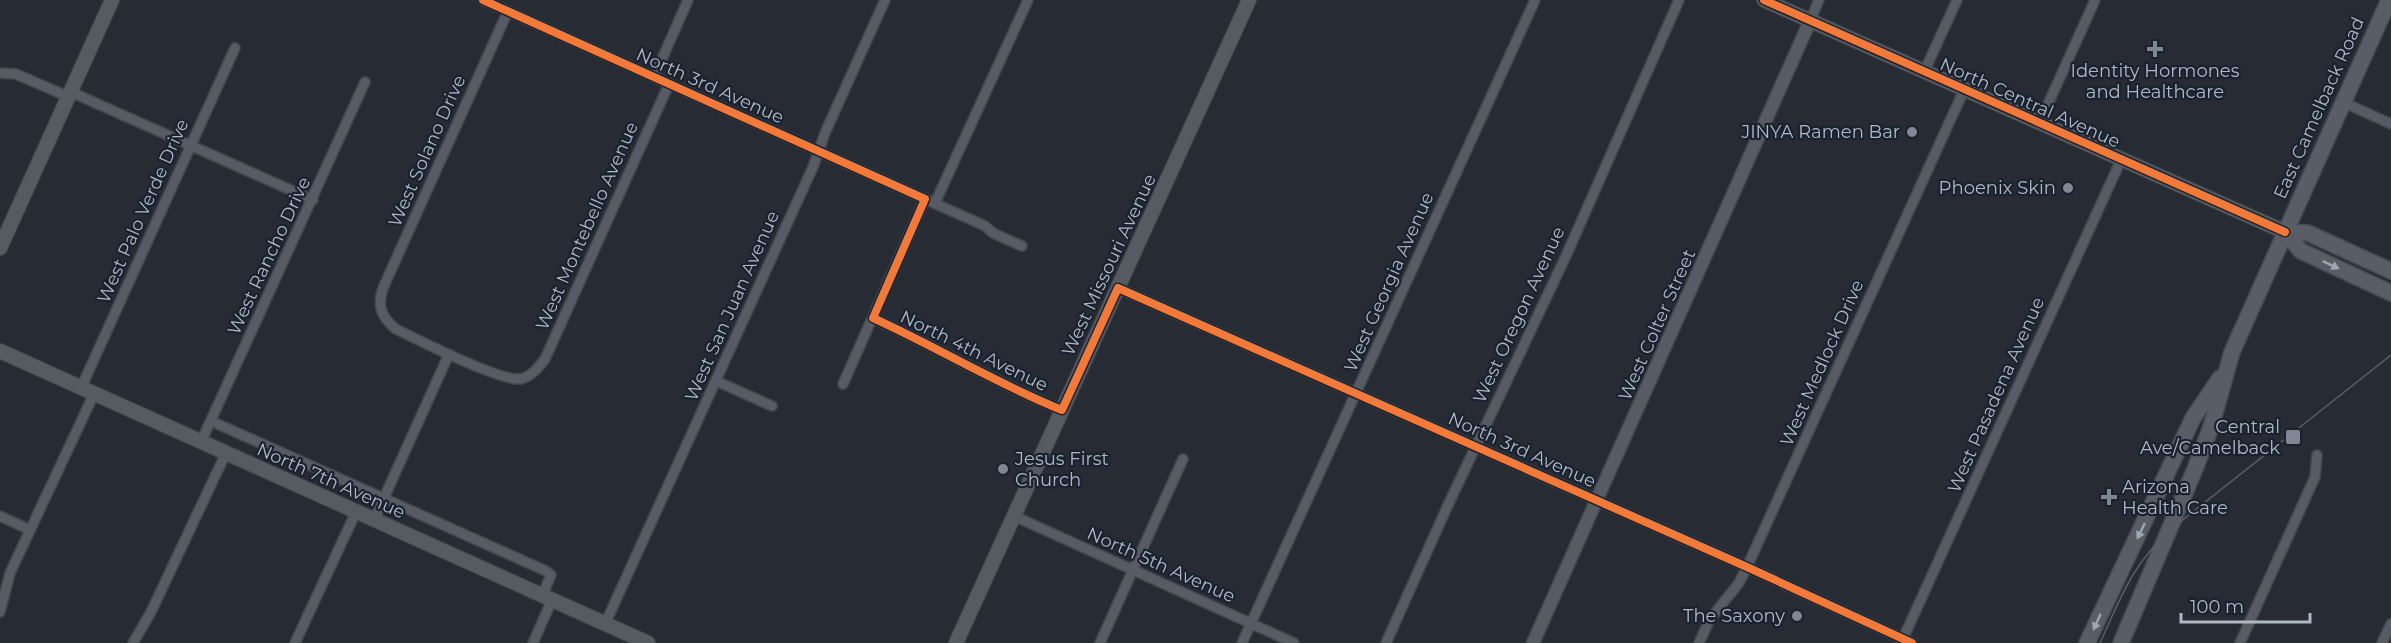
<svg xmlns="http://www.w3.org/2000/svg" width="2391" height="643" font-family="Montserrat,sans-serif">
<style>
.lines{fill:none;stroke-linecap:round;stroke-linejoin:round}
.minor-casing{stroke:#43474d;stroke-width:12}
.tertiary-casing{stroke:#43474d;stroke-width:15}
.secondary-casing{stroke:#43474d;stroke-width:16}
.primary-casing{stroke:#444951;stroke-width:18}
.minor{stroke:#575b63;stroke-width:9}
.tertiary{stroke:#575b63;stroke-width:12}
.secondary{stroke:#565a61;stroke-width:14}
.primary{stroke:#595d65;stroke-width:15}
.tram{stroke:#5a5e66;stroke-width:1.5}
.cycleway-casing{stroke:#1a222f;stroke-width:11}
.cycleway{stroke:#f17a3a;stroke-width:8}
.oneway{fill:#9fa6b3}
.poi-dot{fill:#808794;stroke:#1a222f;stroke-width:2}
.labels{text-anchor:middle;stroke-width:4.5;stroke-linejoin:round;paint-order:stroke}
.poi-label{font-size:18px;fill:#b0b8c7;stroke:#1a222f;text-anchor:end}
.street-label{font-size:18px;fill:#b0b8c7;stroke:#1a222f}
</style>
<rect width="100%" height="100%" fill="#272c34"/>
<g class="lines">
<g class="minor-casing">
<g id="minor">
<polyline points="483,0 985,226 993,233 1022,246"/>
<path d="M508 11 383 288C377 306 381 317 396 329 418 340 500 381 520 379 531 377 538 368 545 359L669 84"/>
<polyline points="1810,21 1819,0"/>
<polyline points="1924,72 1957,0"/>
<polyline points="0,73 16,74 69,97"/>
<polyline points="654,77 688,0"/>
<polyline points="71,92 313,200"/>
<polyline points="2343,102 2391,124"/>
<polyline points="2039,124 2095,0"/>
<polyline points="935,203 1028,0"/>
<polyline points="1118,288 1747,567 1912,643"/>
<path d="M873 318C937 347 997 384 1062 410"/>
<polyline points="716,381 772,406"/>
<polyline points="843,384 925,199"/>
<polyline points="81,388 235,48"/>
<polyline points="211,421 546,571 551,575 542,596"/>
<polyline points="201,442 365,82"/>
<polyline points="0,516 30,530"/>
<polyline points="1014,516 1294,643"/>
<polyline points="374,520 449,354"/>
<polyline points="0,612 10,573 94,394"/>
<polyline points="605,624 813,167 825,133 885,0"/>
<polyline points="133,643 151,612 226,453"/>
<polyline points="295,643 356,512"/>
<polyline points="533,643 552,600"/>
<polyline points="1100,643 1183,459"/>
<polyline points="1242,643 1535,0"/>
<polyline points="1386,643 1448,505 1566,256 1679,0"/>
<polyline points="1699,643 1710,619 1739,583 1747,567 1964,90"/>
<polyline points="1901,643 2121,160"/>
<polyline points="2240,643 2315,477 2317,455"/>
<polyline points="2382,643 2391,624"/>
</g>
</g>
<g class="tertiary-casing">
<polyline id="tertiary" points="1533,643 1810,21"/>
</g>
<g class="secondary-casing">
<g id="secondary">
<polyline points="1764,0 2285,232"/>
<polyline points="0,248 112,0"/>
<polyline points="0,351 648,643"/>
<polyline points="956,643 1249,0"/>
</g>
</g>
<g class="primary-casing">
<g id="primary">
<polyline points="2285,232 2301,251 2391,293"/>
<polyline points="2285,232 2308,233 2391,271"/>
<polyline points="2087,643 2193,418 2220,378"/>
<polyline points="2121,643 2195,469 2211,427 2232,352 2389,0"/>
</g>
</g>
<use href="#minor" class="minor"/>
<use href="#tertiary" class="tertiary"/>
<use href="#secondary" class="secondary"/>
<use href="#primary" class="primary"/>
<path class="tram" d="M2100 643C2121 597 2132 565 2170 530L2391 355"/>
<g class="cycleway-casing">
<g id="cycleway">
<path d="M483 0 925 199 873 318C937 347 997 384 1062 410L1118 288 1747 567 1912 643"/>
<polyline points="1764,0 2285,232"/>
</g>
</g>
<use href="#cycleway" class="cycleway"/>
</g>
<defs><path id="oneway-solid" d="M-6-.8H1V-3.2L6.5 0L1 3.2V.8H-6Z" transform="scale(1.5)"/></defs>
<g class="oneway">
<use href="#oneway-solid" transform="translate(2331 265) rotate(25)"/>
<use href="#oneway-solid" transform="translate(2141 531) rotate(116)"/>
<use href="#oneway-solid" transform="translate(2097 622) rotate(115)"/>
</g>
<g class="poi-dot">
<path d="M2152 40h6v6h6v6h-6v6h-6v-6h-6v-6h6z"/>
<circle cx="1912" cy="132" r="6"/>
<circle cx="2068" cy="188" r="6"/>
<rect x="2285" y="429" width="16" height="16" rx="3"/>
<circle cx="1003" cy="469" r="6"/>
<path d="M2106 488h6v6h6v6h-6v6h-6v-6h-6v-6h6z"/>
<circle cx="1797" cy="616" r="6"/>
</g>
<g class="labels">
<g class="poi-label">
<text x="2155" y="77" text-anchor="middle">Identity Hormones<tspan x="2155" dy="21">and Healthcare</tspan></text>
<text x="1900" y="138">JINYA Ramen Bar</text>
<text x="2056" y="194">Phoenix Skin</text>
<text x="2280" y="433">Central<tspan x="2280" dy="21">Ave/Camelback</tspan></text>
<text x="1015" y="465" text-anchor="start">Jesus First<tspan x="1015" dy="21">Church</tspan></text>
<text x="2122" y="493" text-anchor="start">Arizona<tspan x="2122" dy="21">Health Care</tspan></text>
<text x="1785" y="622">The Saxony</text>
</g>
<g class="street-label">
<text transform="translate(710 86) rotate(24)" y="6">North 3rd Avenue</text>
<text transform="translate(2030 103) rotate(24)" y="6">North Central Avenue</text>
<text transform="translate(2319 108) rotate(-66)" y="6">East Camelback Road</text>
<text transform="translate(427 151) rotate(-66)" y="6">West Solano Drive</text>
<text transform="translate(143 211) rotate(-66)" y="6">West Palo Verde Drive</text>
<text transform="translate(587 226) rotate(-66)" y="6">West Montebello Avenue</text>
<text transform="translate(269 256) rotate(-65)" y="6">West Rancho Drive</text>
<text transform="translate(1109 265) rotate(-65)" y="6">West Missouri Avenue</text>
<text transform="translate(1389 282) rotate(-66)" y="6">West Georgia Avenue</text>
<text transform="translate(732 306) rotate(-66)" y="6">West San Juan Avenue</text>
<text transform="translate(1519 315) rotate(-65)" y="6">West Oregon Avenue</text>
<text transform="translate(1657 325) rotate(-66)" y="6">West Colter Street</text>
<text transform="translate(974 351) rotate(26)" y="6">North 4th Avenue</text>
<text transform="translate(1822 363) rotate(-66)" y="6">West Medlock Drive</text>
<text transform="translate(1996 395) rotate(-66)" y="6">West Pasadena Avenue</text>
<text transform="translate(1522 450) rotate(24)" y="6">North 3rd Avenue</text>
<text transform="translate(331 481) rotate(24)" y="6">North 7th Avenue</text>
<text transform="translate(1161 565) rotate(24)" y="6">North 5th Avenue</text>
</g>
</g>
<path d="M2181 613v9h129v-9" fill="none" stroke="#b0b8c7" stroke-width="3"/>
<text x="2190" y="613" font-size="18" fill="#b0b8c7" stroke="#1a222f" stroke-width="4.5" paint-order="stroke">100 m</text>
</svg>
